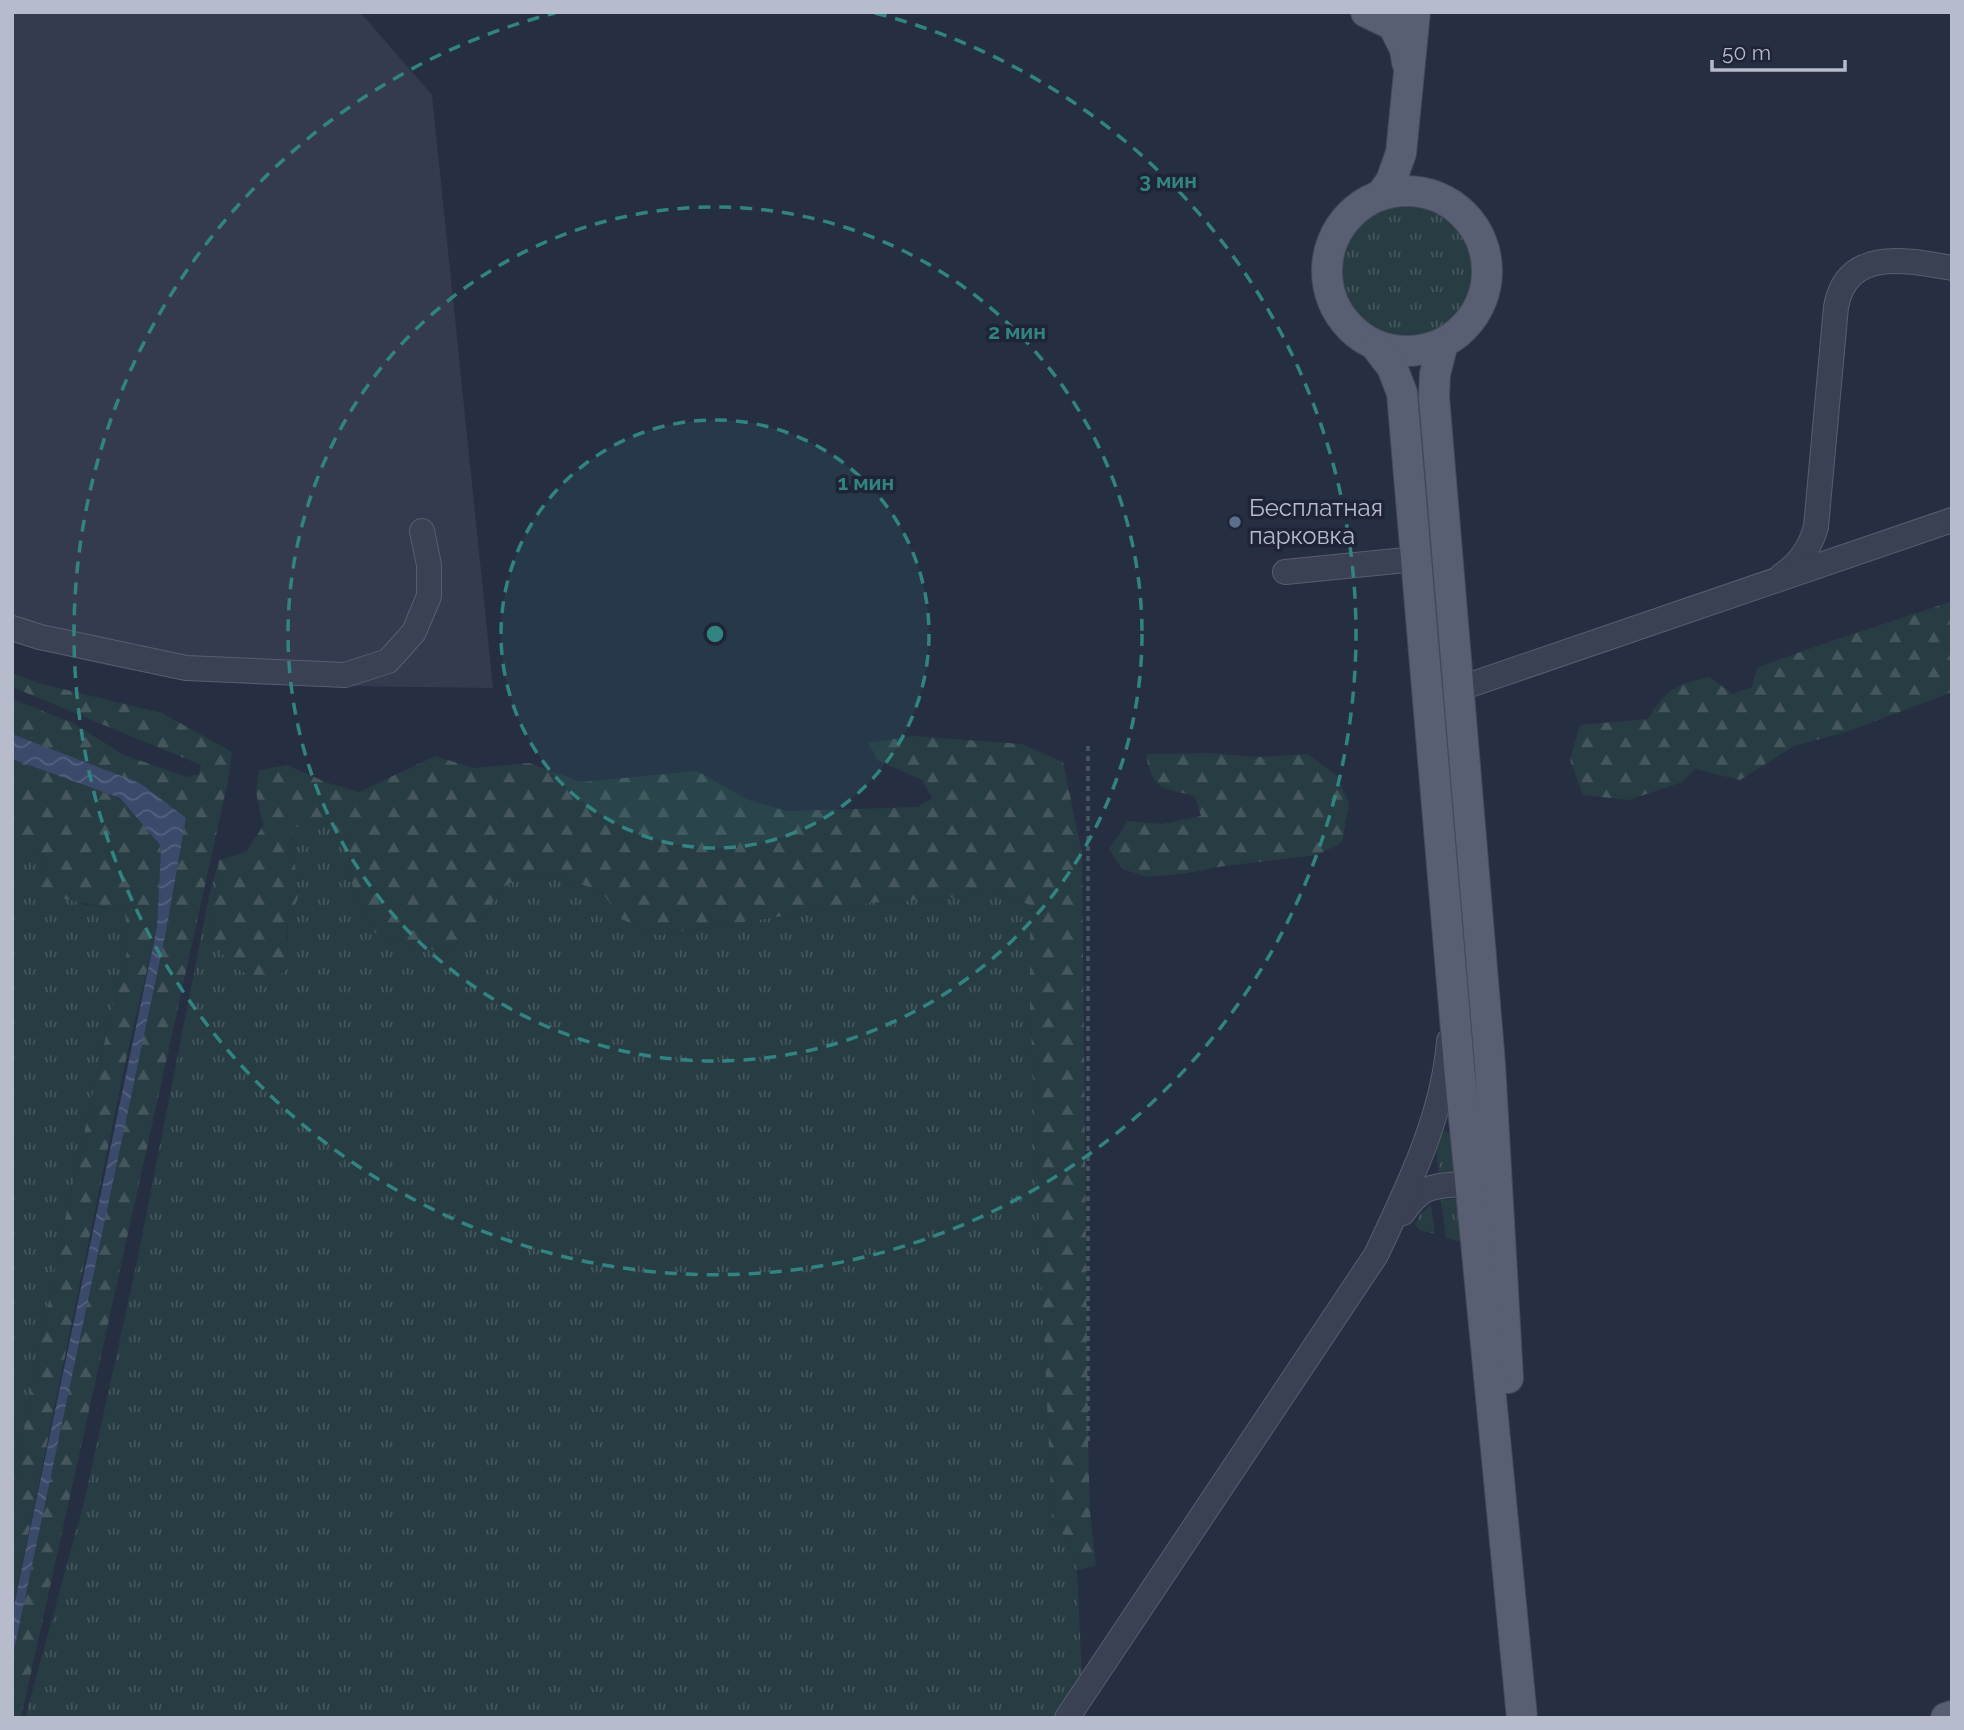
<svg xmlns="http://www.w3.org/2000/svg" width="1964" height="1730" font-family="Raleway,sans-serif">
<style>
.airport{fill:#343b4f}
.grass{fill:url(#grass-tufts)}
.forest{fill:url(#forest-firs)}
.water{fill:url(#water-waves)}
.lines{fill:none;stroke-linecap:round;stroke-linejoin:round}
.minor-casing{stroke:#585e6f;stroke-width:26}
.major-casing{stroke:#44495b;stroke-width:32}
.path{stroke:#465960;stroke-width:3.5;stroke-dasharray:5 5;stroke-linecap:butt}
.minor{stroke:#3a4152;stroke-width:24}
.major{stroke:#585f72;stroke-width:30}
.ring{fill:none;stroke:#318481;stroke-width:3.5;stroke-dasharray:12 9}
.service-dot{fill:#5c6f8a;stroke:#1f2537;stroke-width:2.5}
.labels{text-anchor:middle;stroke-width:7;stroke-linejoin:round;paint-order:stroke}
.poi-label{font-size:24px;fill:#b7bccc;stroke:#1f2537;text-anchor:start}
.centre{fill:#318481;stroke:#1f2537;stroke-width:3.5}
.ring-label{font-size:21px;text-anchor:middle;font-weight:bold;fill:#318481;stroke:#1f2537;stroke-width:7;stroke-linejoin:round;paint-order:stroke}
</style>
<defs>
<pattern id="grass-tufts" width="24" height="20" patternUnits="userSpaceOnUse" patternTransform="scale(1.75)"><rect width="24" height="20" fill="#283c43"/><path d="M3 7l-1-3M5 7V3M7 7l1-3M15 17l-1-3M17 17v-4M19 17l1-3" fill="none" stroke="#45565d"/></pattern>
<pattern id="forest-firs" width="22" height="20" patternUnits="userSpaceOnUse" patternTransform="scale(1.75)"><rect width="22" height="20" fill="#283c43"/><path d="M5 1l3.5 6h-7zM16 11l3.5 6h-7z" fill="#45565d"/></pattern>
<pattern id="water-waves" width="16" height="10" patternUnits="userSpaceOnUse" patternTransform="scale(1.75)"><rect width="16" height="10" fill="#3b496b"/><path d="M0 5q4-4 8 0t8 0" fill="none" stroke="#55617f"/></pattern>
</defs>
<rect width="100%" height="100%" fill="#262e42"/>
<polygon class="airport" points="12,12 360,12 432,95 493,688 268,685 185,680 106,665 36,649 12,640"/>
<g class="grass">
<circle cx="1407" cy="272" r="65"/>
<polygon points="318,817 347,837 353,892 375,933 412,945 444,952 475,927 502,888 530,872 570,880 602,892 621,919 658,935 868,903 1001,894 1030,905 1030,1008 1052,1519 1071,1546 1077,1570 1082,1678 1055,1718 25,1718 85,1498 136,1266 210,892 219,860 210,938 288,940 288,921 298,898 292,828"/>
<polygon points="36,850 46,868 82,904 125,912 128,948 109,1022 67,1210 28,1405 12,1503 12,851"/>
<polygon points="1442,1130 1451,1134 1456,1174 1439,1175 1435,1137"/>
<polygon points="1458,1198 1462,1242 1446,1238 1441,1200"/>
<polygon points="1431,1204 1435,1234 1420,1230 1415,1225 1420,1215"/>
</g>
<g class="forest">
<path d="M1952 601V692L1849 731 1794 746 1740 780 1695 769 1682 782 1629 800 1583 795 1570 760 1580 725 1648 719C1667 688 1675 685 1710 677L1732 694 1752 687 1757 668C1820 643 1887 624 1952 601Z"/>
<polygon points="12,673 38,683 162,713 232,752 228,781 21,1718 12,1718 12,1660 186,818 139,783 12,734 12,699 73,723 124,755 187,777 199,774 201,765 12,687"/>
<polygon points="914,736 1022,744 1063,762 1082,853 1088,1441 1090,1512 1096,1566 1077,1570 1071,1546 1052,1519 1030,1008 1030,905 1001,894 868,903 658,935 621,919 602,892 570,880 530,872 502,888 475,928 444,952 412,945 375,933 353,892 347,837 318,817 292,829 298,898 288,921 286,970 268,985 232,966 210,938 219,860 246,852 263,826 256,792 259,770 288,765 325,782 359,792 435,756 474,768 529,763 581,782 697,771 748,800 787,811 918,807 932,798 922,780 879,761 868,743"/>
<path d="M1210 753 1258 757 1307 754 1337 775 1349 804 1342 842 1318 855 1224 866 1182 874 1148 877 1122 869 1109 849 1128 821 1162 824 1201 816 1195 796C1162 788 1152 790 1146 754Z"/>
<polygon points="12,759 120,798 161,845 157,927 127,1055 12,1614 12,1503 28,1405 67,1210 109,1022 128,948 125,912 36,893 46,868 37,851 12,851"/>
</g>
<polygon class="water" points="12,734 140,783 186,818 166,931 12,1660 12,1615 157,927 161,846 120,798 12,759"/>
<g class="lines">
<g class="minor-casing">
<g id="minor">
<polyline points="1285,572 1416,559"/>
<path d="M1782 575C1800 563 1810 548 1816 527L1836 307C1847 247 1906 260 1952 268"/>
<polyline points="12,628 40,637 186,668 345,675 388,661 414,632 429,596 429,565 422,531"/>
<polyline points="1458,689 1952,520"/>
<path d="M1403 1213C1424 1182 1435 1187 1470 1183"/>
<path d="M1067 1718 1376 1255C1408 1187 1443 1117 1449 1041"/>
</g>
</g>
<g class="major-casing">
<g id="major">
<polyline points="1366,12 1393,25 1405,49 1407,62"/>
<circle cx="1407" cy="271" r="80"/>
<polyline points="1381,195 1391,181 1401,153 1415,12"/>
<polyline points="1443,343 1435,374 1434,397 1490,1064 1508,1378"/>
<polyline points="1375,345 1392,367 1402,393 1459,1066 1522,1718"/>
<polyline points="1946,1718 1952,1716"/>
</g>
</g>
<polyline class="path" points="1088,1441 1088,742"/>
<use href="#minor" class="minor"/>
<use href="#major" class="major"/>
</g>
<circle cx="715" cy="634" r="214" fill="#318481" fill-opacity=".12"/>
<g class="ring">
<circle cx="715" cy="634" r="214"/>
<circle cx="715" cy="634" r="427"/>
<path d="M875 13A641 641 0 1 1 555 13"/>
</g>
<circle class="service-dot" cx="1235" cy="522" r="7"/>
<g class="labels">
<g class="poi-label">
<text x="1249" y="516">Бесплатная<tspan x="1249" dy="28">парковка</tspan></text>
</g>
</g>
<circle cx="715" cy="634" r="10" class="centre"/>
<g class="ring-label">
<text x="1168" y="188">3 мин</text>
<text x="1017" y="339">2 мин</text>
<text x="866" y="490">1 мин</text>
</g>
<rect width="1964" height="1730" fill="none" stroke="#b7bccc" stroke-width="28"/>
<path d="M1712 60v10h133v-10" fill="none" stroke="#b7bccc" stroke-width="3.5"/>
<text x="1722" y="60" font-size="21" fill="#b7bccc" stroke="#1f2537" stroke-width="5" paint-order="stroke">50 m</text>
</svg>
